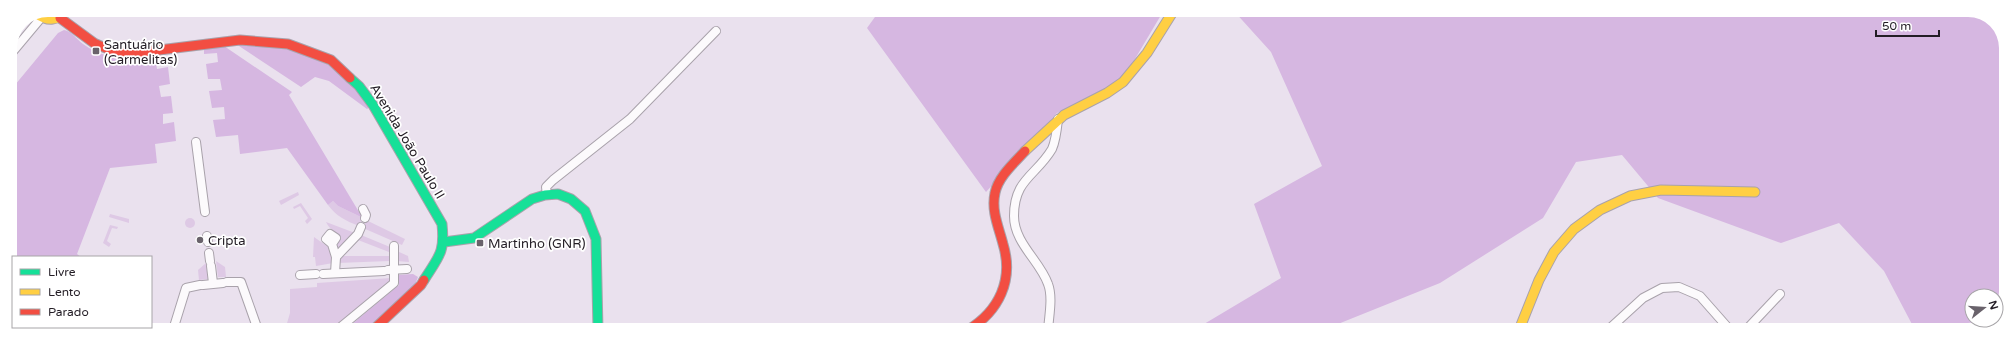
<svg xmlns="http://www.w3.org/2000/svg" width="2016" height="340" font-family="'Varela Round',sans-serif">
<style>
.green{fill:#dec9e5}
.forest{fill:#d6b7e1}
.lines{fill:none;stroke-linecap:round;stroke-linejoin:round}
.street-casing{stroke:#a9a2ab;stroke-width:10}
.fast-casing{stroke:#a9a2ab;stroke-width:11}
.slow-casing{stroke:#a9a2ab;stroke-width:11}
.jam-casing{stroke:#a9a2ab;stroke-width:11}
.street{stroke:#fcfafc;stroke-width:8}
.fast{stroke:#16e098;stroke-width:9}
.slow{stroke:#ffcf43;stroke-width:9}
.jam{stroke:#f24e42;stroke-width:9}
.poi-dot{fill:#69626b;stroke:#fff;stroke-width:1.5}
.labels{text-anchor:middle;stroke-width:3.5;stroke-linejoin:round;paint-order:stroke}
.poi-label{font-size:13px;fill:#231d25;stroke:#fff;text-anchor:start}
.street-label{font-size:13px;fill:#231d25;stroke:#fff}
</style>
<rect width="100%" height="100%" fill="#eae1ee"/>
<g class="green">
<polygon points="298,192 299,195 281,205 279,201"/>
<path d="M333 201 338 206 363 218 359 226C346 221 336 216 328 205Z"/>
<polygon points="301,203 312,219 307,224 305,221 308,218 300,206 294,209 293,207"/>
<polygon points="110,214 129,219 129,223 109,217"/>
<circle cx="190" cy="223" r="5"/>
<polygon points="366,220 405,239 402,245 363,228"/>
<path d="M326 222 355 233 339 249 337 247 338 237C334 230 329 229 326 222Z"/>
<polygon points="110,225 118,227 117,229 112,228 107,241 111,244 109,247 103,243"/>
<polygon points="361,235 390,247 389,252 358,240"/>
<polygon points="314,237 331,249 333,263 316,266 315,257 313,257"/>
<polygon points="397,251 408,256 409,262 397,261"/>
<polygon points="342,256 390,256 390,261 337,263"/>
<polygon points="216,261 225,267 226,277 218,277"/>
<polygon points="206,263 208,279 199,280 198,270"/>
<polygon points="391,278 390,281 330,330 285,330 290,313 290,289 317,287 317,283"/>
<polygon points="103,327 141,327 142,330 105,330"/>
</g>
<g class="forest">
<polygon points="880,10 1164,10 1129,69 1121,78 1108,87 1057,113 986,192 867,28"/>
<polygon points="1233,10 1974,10 1995,21 2006,43 2006,298 1996,315 1996,296 1972,296 1972,320 1993,320 1968,330 1915,330 1884,271 1839,223 1781,243 1658,198 1622,155 1576,162 1543,218 1440,283 1323,330 1194,330 1281,278 1254,204 1322,166 1271,52"/>
<path d="M64 30C72 31 76 39 83 44 104 60 131 60 155 57L157 69 168 67 170 84 159 86 161 97 171 96 173 113 163 114V124L174 122 176 141 155 144 157 163 110 168 77 254 81 257H13V284L10 287V91L58 33Z"/>
<polygon points="236,44 287,48 329,65 356,88 370,107 367,109 329,81 315,77 301,87"/>
<polygon points="224,46 292,92 289,95 359,212 362,210 363,218 338,206 333,201 328,205 287,148 240,154 238,135 216,137 213,120 225,119 224,107 212,108 209,91 222,90 220,79 208,79 206,64 218,62 217,53 204,54 204,49"/>
<polygon points="413,274 418,277 414,287 371,330 345,330 399,285 398,275"/>
</g>
<g class="lines">
<g class="street-casing">
<g id="street">
<polyline points="10,55 41,18"/>
<polyline points="196,142 205,212"/>
<polyline points="547,195 546,187 553,180 630,119 716,31"/>
<polyline points="363,209 366,215 365,218"/>
<polyline points="207,236 208,242"/>
<polyline points="332,244 336,238 330,234 326,239 332,244 336,257"/>
<polyline points="209,253 210,261"/>
<polyline points="211,266 213,283"/>
<polyline points="388,270 407,269"/>
<polyline points="335,273 336,257 358,234 361,227"/>
<polyline points="323,274 384,271"/>
<polyline points="300,275 316,274"/>
<polyline points="227,282 241,282 258,330"/>
<polyline points="203,285 223,283"/>
<polyline points="173,330 186,288 200,285"/>
<polyline points="337,330 394,283 394,246"/>
<path d="M1048 330C1049 316 1053 297 1048 284 1040 261 1014 243 1014 216 1014 179 1036 176 1052 149 1056 140 1057 129 1058 119"/>
<polyline points="1608,330 1643,298 1662,288 1679,287 1700,296 1730,330"/>
<polyline points="1746,330 1780,294"/>
</g>
</g>
<g class="fast-casing">
<g id="fast">
<path d="M350 78 359 86 373 105 442 224C445 253 439 256 424 280"/>
<polyline points="444,242 474,238 532,199 545,195 558,194 571,199 585,211 596,239 598,330"/>
</g>
</g>
<g class="slow-casing">
<g id="slow">
<path d="M37 14C48 22 58 21 66 10"/>
<polyline points="1025,151 1064,115 1107,93 1123,82 1147,53 1174,10"/>
<polyline points="1519,330 1539,280 1554,252 1574,229 1600,210 1630,196 1661,190 1755,192"/>
</g>
</g>
<g class="jam-casing">
<g id="jam">
<polyline points="60,18 94,43 110,50 135,53 240,40 288,44 331,60 350,78"/>
<polyline points="373,330 421,285 424,280"/>
<path d="M968 330C999 311 1014 280 1003 244 999 228 991 211 995 193 998 177 1014 163 1025 151"/>
</g>
</g>
<use href="#street" class="street"/>
<use href="#fast" class="fast"/>
<use href="#slow" class="slow"/>
<use href="#jam" class="jam"/>
</g>
<g class="poi-dot">
<rect x="92" y="47" width="8" height="8" rx="2"/>
<circle cx="200" cy="240" r="4"/>
<rect x="476" y="239" width="8" height="8" rx="2"/>
</g>
<g class="labels">
<g class="poi-label">
<text x="104" y="49">Santuário<tspan x="104" dy="15">(Carmelitas)</tspan></text>
<text x="208" y="245">Cripta</text>
<text x="488" y="248">Martinho (GNR)</text>
</g>
<g class="street-label">
<text transform="translate(408 141) rotate(59)" y="5">Avenida João Paulo II</text>
</g>
</g>
<path d="M0 0H2016V340H0ZM48 17H1968A31 31 0 0 1 1999 48V292A31 31 0 0 1 1968 323H48A31 31 0 0 1 17 292V48A31 31 0 0 1 48 17Z" fill="#fff" fill-rule="evenodd"/>
<rect x="12" y="256" width="140" height="72" fill="#ffffff" stroke="#a7a5a8"/>
<rect x="20" y="269" width="20" height="6" fill="#16e098" stroke="#a7a5a8"/>
<text x="48" y="276" font-size="12" fill="#231d25">Livre</text>
<rect x="20" y="289" width="20" height="6" fill="#ffcf43" stroke="#a7a5a8"/>
<text x="48" y="296" font-size="12" fill="#231d25">Lento</text>
<rect x="20" y="309" width="20" height="6" fill="#f24e42" stroke="#a7a5a8"/>
<text x="48" y="316" font-size="12" fill="#231d25">Parado</text>
<g transform="translate(1984 308) rotate(73)"><circle r="19" fill="#ffffff" stroke="#a7a5a8"/>
<path d="M0-3L7 15L0 10L-7 15Z" fill="#69626b"/>
<text y="-6" font-size="11" font-weight="bold" text-anchor="middle" fill="#231d25">N</text>
</g>
<path d="M1876 30v6h63v-6" fill="none" stroke="#231d25" stroke-width="2"/>
<text x="1882" y="30" font-size="12" fill="#231d25" stroke="#ffffff" stroke-width="3" paint-order="stroke">50 m</text>
</svg>
